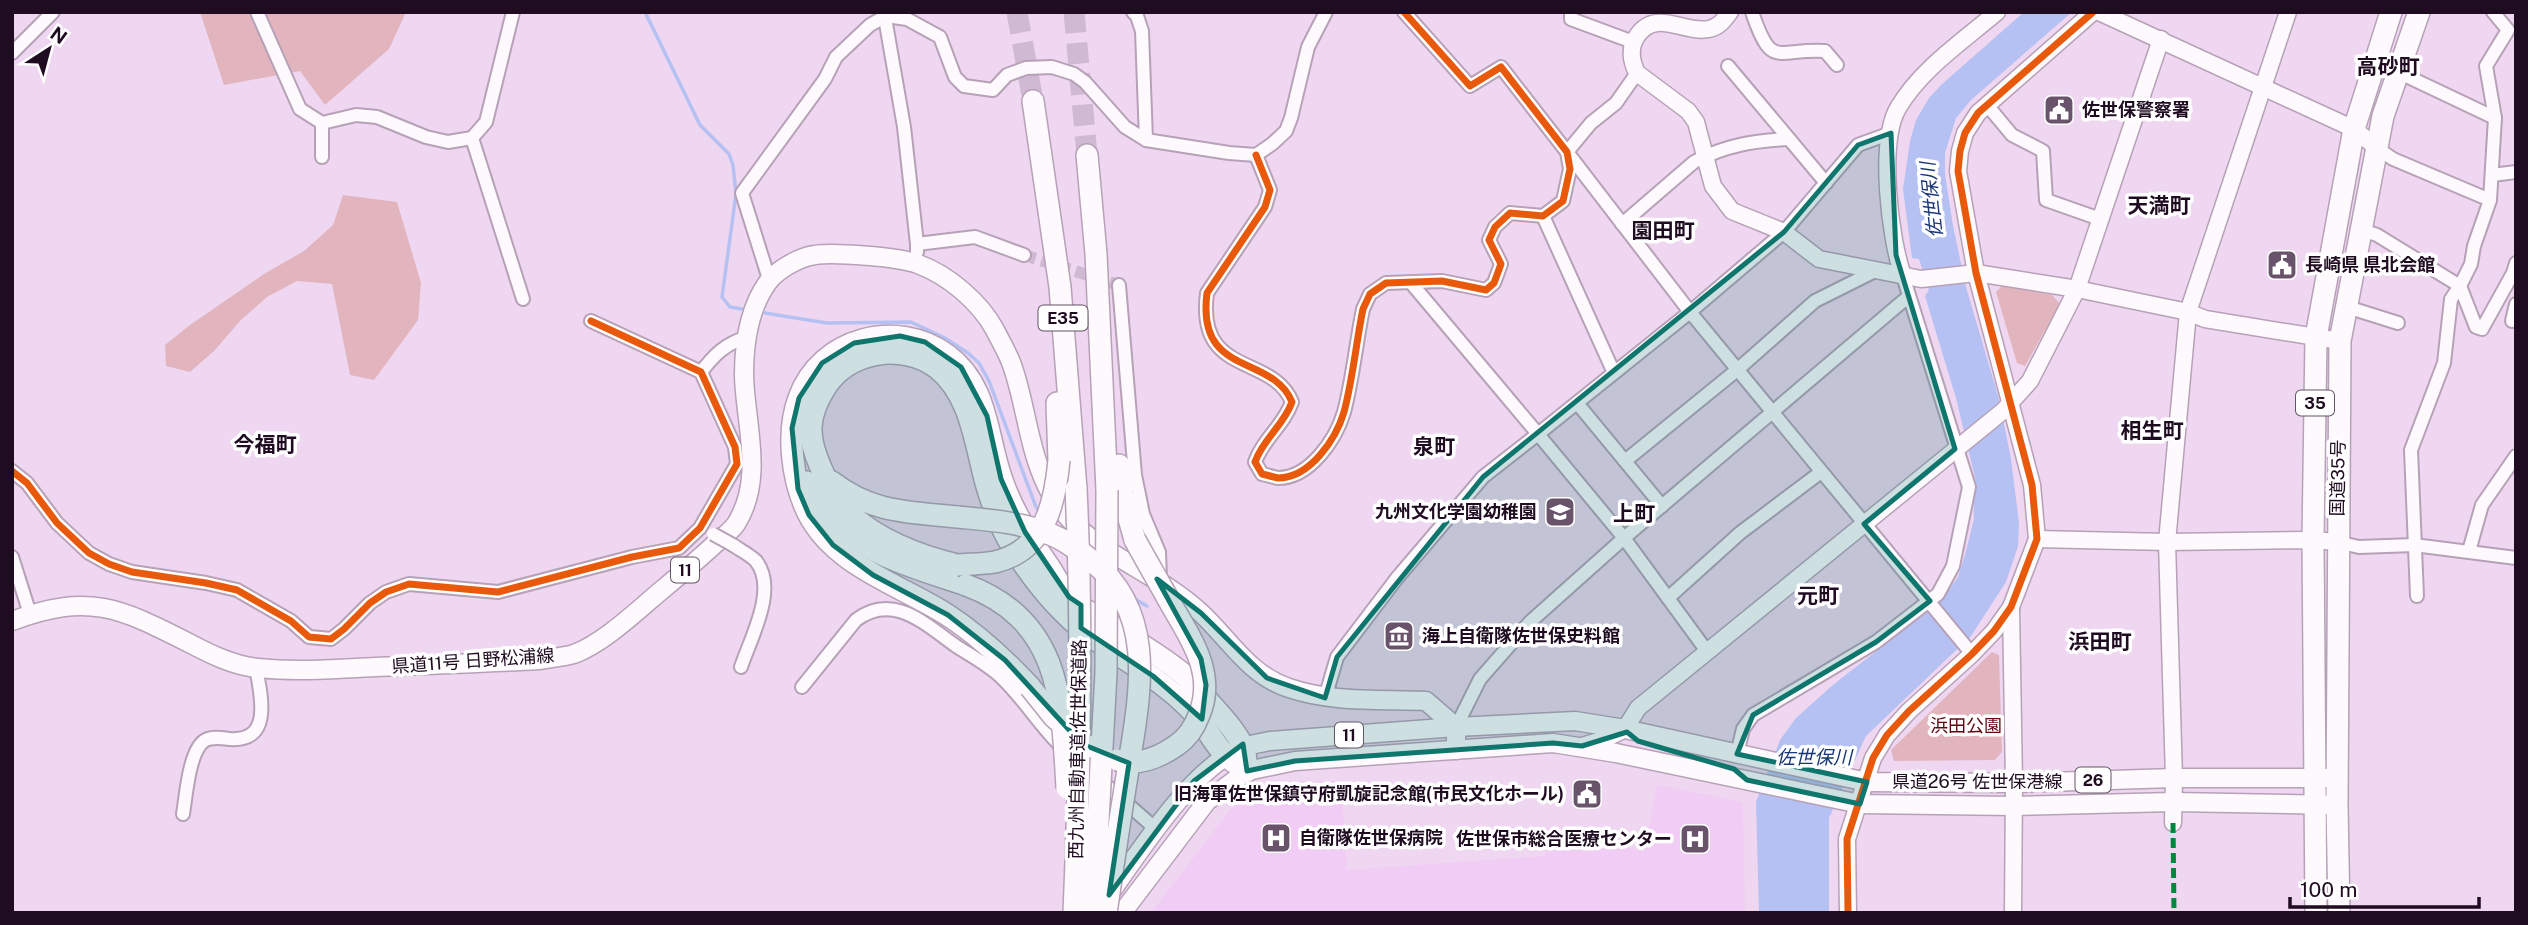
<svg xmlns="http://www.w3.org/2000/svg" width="2528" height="925" font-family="'Public Sans','Noto Sans JP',sans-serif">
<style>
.built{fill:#f1ccf4}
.green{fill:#e2b5be}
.water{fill:#b4c1f2}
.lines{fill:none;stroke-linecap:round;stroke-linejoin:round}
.stream{stroke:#b4c1f2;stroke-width:3.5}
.street-tunnel{stroke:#d0b9d2;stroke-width:12;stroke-dasharray:12 6;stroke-linecap:butt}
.highway-tunnel{stroke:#d0b9d2;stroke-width:21;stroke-dasharray:21 10;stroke-linecap:butt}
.street-casing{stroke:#b6a1b7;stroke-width:16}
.secondary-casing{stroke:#b6a1b7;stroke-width:19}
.primary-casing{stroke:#b6a1b7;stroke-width:21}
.highway-casing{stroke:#b6a1b7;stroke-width:24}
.street{stroke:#fdf9fd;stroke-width:12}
.secondary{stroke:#fdf9fd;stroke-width:16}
.primary{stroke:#fdf9fd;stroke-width:18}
.highway{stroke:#fdf9fd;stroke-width:21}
.street-bridge-casing{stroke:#b6a1b7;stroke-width:16;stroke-linecap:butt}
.highway-bridge-casing{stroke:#b6a1b7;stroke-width:24;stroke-linecap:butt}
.street-bridge{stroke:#fdf9fd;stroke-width:12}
.highway-bridge{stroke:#fdf9fd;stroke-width:21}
.quiet{stroke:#00873e;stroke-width:5;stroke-dasharray:10 5;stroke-linecap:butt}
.cycleway-casing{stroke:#fefefe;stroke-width:11}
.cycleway{stroke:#e8590c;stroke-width:7}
.marked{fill:#0f766e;fill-opacity:0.2;stroke:#0f766e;stroke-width:5;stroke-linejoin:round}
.labels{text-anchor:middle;stroke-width:7;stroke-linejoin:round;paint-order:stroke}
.shield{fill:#fefefe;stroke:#625563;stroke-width:2}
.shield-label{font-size:16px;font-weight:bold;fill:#1f0c21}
.poi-label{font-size:18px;font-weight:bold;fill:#1f0c21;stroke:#fefefe;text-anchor:start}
.street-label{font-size:18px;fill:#1f0c21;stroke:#fefefe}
.park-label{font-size:18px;fill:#60050f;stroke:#fefefe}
.water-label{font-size:19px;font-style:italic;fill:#193679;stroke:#fefefe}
.quarter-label{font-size:21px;font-weight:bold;fill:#1f0c21;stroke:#fefefe}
</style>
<rect width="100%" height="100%" fill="#efd7f1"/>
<polygon class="built" points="1341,781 1347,870 1545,856 1547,826 1644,852 1657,785 1743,802 1745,913 1151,913 1229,811 1241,802 1279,785"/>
<g class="green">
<polygon points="200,12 406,12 389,49 325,105 300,71 224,85"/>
<polygon points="343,195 397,202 421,283 418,320 374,380 350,375 332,284 297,281 267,297 241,320 214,351 190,372 166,366 165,345 190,325 264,274 304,251 333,225"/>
<polygon points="2003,285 2052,295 2060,304 2025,366 2017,363 1996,292"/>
<polygon points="1992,652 1999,655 2002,752 1995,760 1894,761 1891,750"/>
</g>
<polygon class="water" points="2024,12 2072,12 1971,100 1956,118 1945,153 1945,174 1953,226 1966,287 1999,399 2011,459 2019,523 2018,546 2006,582 1971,636 1866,736 1829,818 1829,913 1759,913 1756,802 1780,740 1796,718 1834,684 1928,611 1949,590 1958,577 1965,555 1974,519 1973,488 1977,486 1956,398 1925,296 1929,290 1919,259 1912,258 1903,189 1910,141 1916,120 1929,98 1941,85"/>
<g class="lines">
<g class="stream">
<polyline points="645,12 700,125 729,154 733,165 736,194 722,297 730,307 742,309"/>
<polyline points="765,313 827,323 911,322 945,338 968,353 979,363 989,381 1036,507 1041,513"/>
<polyline points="1133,598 1147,606"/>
</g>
<polyline class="street-tunnel" points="1024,255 1119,285"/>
<g class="highway-tunnel">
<polyline points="1017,12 1033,101"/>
<polyline points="1074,12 1087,155"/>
</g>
<g class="street-casing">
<g id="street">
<polyline points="257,12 300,109 322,123 356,115 377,117 426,137 448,142 472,138 486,122 513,12"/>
<polyline points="884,12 904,127 917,244"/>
<polyline points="1133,12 1137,16 1142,31 1146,140"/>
<polyline points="1571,12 1571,19 1633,42"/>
<path d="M1752 12C1772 71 1776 48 1825 51L1837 65"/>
<polyline points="12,53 53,12"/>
<polyline points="1728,66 1826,183"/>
<polyline points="2398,72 2495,118"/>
<polyline points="1637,73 1616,103 1591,123 1567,152 1690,312 1972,654"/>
<polyline points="1987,105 2012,135 2043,151 2046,200 2100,219"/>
<polyline points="322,123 322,157"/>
<polyline points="472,138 523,299"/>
<polyline points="2377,148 2393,159 2490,200"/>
<path d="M1256 155 1270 190 1265 207 1207 293C1196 378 1272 353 1292 402 1284 425 1263 439 1255 462L1262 474C1267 475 1273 477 1278 478 1310 478 1336 439 1344 412 1353 378 1356 343 1363 309L1370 294 1386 283 1442 281 1486 290 1494 283 1501 264 1489 240 1495 227 1510 213 1543 216 1563 201 1570 169 1567 152 1501 67 1470 86 1404 12"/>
<polyline points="2492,175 2516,172"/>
<polyline points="1543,216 1614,373"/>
<path d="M1622 224 1694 162C1726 145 1753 141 1789 139"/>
<polyline points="2362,230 2377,235 2460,286 2476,327 2482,329 2513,273 2516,263"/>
<polyline points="917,252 917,244 975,237 1024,255"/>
<polyline points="769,279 742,193 825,79 836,57 870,25 886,16 907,19 940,37 955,77 964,86 993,90 1007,75 1026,68 1052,67 1074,74 1085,82 1125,127 1146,140 1229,153 1256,155 1272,144 1286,131 1291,118 1308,47 1326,12"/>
<polyline points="1412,284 1538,434 1690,312 1784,232 1858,145 1891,133"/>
<polyline points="1119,285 1135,475 1143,514 1159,552 1160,578"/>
<polyline points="2347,307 2398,323"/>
<polyline points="2512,321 2516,304"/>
<path d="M701 372C715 354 725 344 747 337"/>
<polyline points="1577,403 1662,506"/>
<polyline points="1625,461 1737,370 1815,301 1875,271"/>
<polyline points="12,471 27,483 57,523 89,553 109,564 132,572 206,583 237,590 291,621 309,637 331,639 344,629 370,603 386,592 409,584 498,592 632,557 679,548 700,528 737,464 735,447 701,372 591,321"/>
<polyline points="2337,542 2359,547 2414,545 2516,558"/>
<path d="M733 545C740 550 750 555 756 561 778 589 751 637 741 667"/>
<polyline points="2469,551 2482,505 2516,456"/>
<polyline points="12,557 30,614"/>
<polyline points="2417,596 2411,450 2444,363 2451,299 2460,286 2471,264 2474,246 2490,200 2495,118 2486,66 2508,30 2493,12"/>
<polyline points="1668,598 1740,533 1821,472"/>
<path d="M802 687 856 620C893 592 925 624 956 646 970 655 987 664 1000 676 1024 698 1040 727 1064 749"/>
<polyline points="1325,698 1337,657 1397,578 1483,477 1538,434 1624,538 1706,650"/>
<polyline points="1456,727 1480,679 1530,622 1624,538 1909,296"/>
<polyline points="1737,754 1743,729 1753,715 1876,642 1938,594 1953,566 1969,487 1903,276"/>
<polyline points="1099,779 1157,830"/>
<path d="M183 814C186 796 189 752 204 741 211 736 222 738 230 739 273 742 261 695 256 668"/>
</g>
</g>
<g class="secondary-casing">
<g id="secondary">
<path d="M1730 12C1724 20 1719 27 1709 29 1683 34 1656 8 1637 36 1629 48 1631 61 1637 73L1688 111 1696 122 1713 186 1732 211 1784 232 1819 259 1921 279 1976 273 2077 289 2188 312 2205 319 2340 341"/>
<polyline points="2099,12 2354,129 2377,148"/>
<path d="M1903 276C1890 239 1878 143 1898 108 1921 69 1963 41 1997 12"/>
<polyline points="2037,539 2167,542 2313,540 2337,542"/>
<polyline points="2011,607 2014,783 2013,913"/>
<polyline points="1582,746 1605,739 1625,729 1638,708 2003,411 2030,381 2077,289 2161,39"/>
<polyline points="2173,823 2174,778 2167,542 2188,312 2288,12"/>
<polyline points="1848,913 1847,839 1873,758 1887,735 1909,711 1972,654 1994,631 2011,607 2037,539 2032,485 1976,273 1958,171 1960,151 1965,133 1978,113 2093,12"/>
</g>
</g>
<g class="primary-casing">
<g id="primary">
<path d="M12 621C89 592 120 608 189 643 210 654 234 666 258 668 297 672 336 669 375 667 430 665 485 663 540 660 551 658 564 657 574 654 604 643 639 609 663 589 681 574 699 559 716 543 722 538 731 531 736 524 765 478 745 424 744 375 744 344 749 308 768 282 777 270 799 257 815 255 834 252 900 257 918 264 948 275 980 302 995 330 1001 342 1009 355 1013 368 1027 409 1029 455 1051 494 1084 552 1153 568 1201 613 1230 640 1249 675 1289 688 1333 703 1381 699 1426 701L1456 727V750"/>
<path d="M1108 896C1140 851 1192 768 1243 747 1252 744 1261 743 1270 741L1456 727 1575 721 1625 729 1867 782 2014 783 2174 778H2327"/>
<polyline points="1122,913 1207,801 1247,771 1295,761 1553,743 1616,753 1860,804 2013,806 2173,802 2337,805"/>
</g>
</g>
<g class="highway-casing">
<g id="highway">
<polyline points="1033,101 1060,287 1076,489"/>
<polyline points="1087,155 1096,254 1107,490"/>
<polyline points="1057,403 1059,460"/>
<polyline points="1119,465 1122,494 1135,540"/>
<path d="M807 482C813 491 817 502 824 510 860 555 914 567 966 585"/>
<path d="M832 482C872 513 909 512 958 517"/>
<path d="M957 565C916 555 871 538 841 505 833 495 826 480 821 468 807 437 807 417 825 388 847 351 903 342 937 368 971 395 975 443 986 483 992 504 1000 527 1012 546 1033 580 1057 610 1088 634 1122 659 1160 678 1190 709 1204 723 1212 741 1225 755 1231 761 1240 766 1247 771"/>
<path d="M1030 687C1005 660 977 634 946 614 899 584 835 566 808 513 792 480 786 433 799 398 820 338 897 318 947 355 989 386 986 436 1002 480 1013 512 1031 541 1050 568 1056 577 1061 589 1068 596 1079 608 1097 616 1110 625 1134 641 1162 656 1184 675 1196 686 1207 700 1218 712 1227 722 1239 736 1244 749 1246 755 1246 764 1247 771"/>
<polyline points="2316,913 2313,540 2316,337 2354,129 2391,12"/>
<polyline points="2339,913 2337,805 2340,341 2383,116 2419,12"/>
</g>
</g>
<use href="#street" class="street"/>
<use href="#secondary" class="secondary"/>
<use href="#primary" class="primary"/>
<use href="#highway" class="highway"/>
<g class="street-bridge-casing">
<polyline id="street-bridge" points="713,534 733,545"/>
</g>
<g class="highway-bridge-casing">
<g id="highway-bridge">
<path d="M958 517C988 520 1019 522 1047 533 1064 539 1078 550 1092 561 1159 615 1139 697 1128 770 1120 818 1113 865 1106 913"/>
<path d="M957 565C970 564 983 564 995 562 1045 550 1055 504 1059 460"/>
<path d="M966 585C1061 620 1062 700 1067 788"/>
<polyline points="1030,687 1054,717 1088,747"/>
<path d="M1117 760C1138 766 1160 757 1177 745 1187 738 1195 726 1199 715 1216 675 1192 640 1172 606 1160 584 1147 562 1135 540"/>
<path d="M1074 913C1080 771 1083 631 1076 489"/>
<polyline points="1093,913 1106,673 1107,490"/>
</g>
</g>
<use href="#street-bridge" class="street-bridge"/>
<use href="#highway-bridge" class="highway-bridge"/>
<polyline class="quiet" points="2173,823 2174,913"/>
<g class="cycleway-casing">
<g id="cycleway">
<path d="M1256 155 1270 190 1265 207 1207 293C1196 378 1272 353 1292 402 1284 425 1263 439 1255 462L1262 474C1267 475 1273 477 1278 478 1310 478 1336 439 1344 412 1353 378 1356 343 1363 309L1370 294 1386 283 1442 281 1486 290 1494 283 1501 264 1489 240 1495 227 1510 213 1543 216 1563 201 1570 169 1567 152 1501 67 1470 86 1404 12"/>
<polyline points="12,471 27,483 57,523 89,553 109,564 132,572 206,583 237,590 291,621 309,637 331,639 344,629 370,603 386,592 409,584 498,592 632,557 679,548 700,528 737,464 735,447 701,372 591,321"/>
<polyline points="1848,913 1847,839 1873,758 1887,735 1909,711 1972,654 1994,631 2011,607 2037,539 2032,485 1976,273 1958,171 1960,151 1965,133 1978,113 2093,12"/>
</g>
</g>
<use href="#cycleway" class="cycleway"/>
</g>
<path class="marked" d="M1891 133 1896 255 1955 449 1864 524 1930 601 1876 642 1753 715 1737 754 1867 782 1860 804 1747 780 1734 769 1638 741 1627 732 1582 746 1553 743 1295 761 1247 771 1243 744 1194 781 1109 895 1129 763 1082 744 1005 660 948 615 873 575 833 545 809 515 798 489 792 428 799 398 822 363 854 343 900 336 925 342 961 367 987 416 1001 479 1025 532 1069 597 1081 605V628L1153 676 1202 719 1206 685 1201 659 1157 579 1201 613 1267 678 1325 698 1337 657 1483 477 1784 232 1858 145Z"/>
<defs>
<g id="civic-square" transform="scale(1.575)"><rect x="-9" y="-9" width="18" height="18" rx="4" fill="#68536a" stroke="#fefefe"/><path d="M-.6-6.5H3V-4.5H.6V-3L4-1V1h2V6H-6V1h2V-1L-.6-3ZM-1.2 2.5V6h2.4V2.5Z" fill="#fff"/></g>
<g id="school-square" transform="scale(1.575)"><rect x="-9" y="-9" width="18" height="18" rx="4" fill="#68536a" stroke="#fefefe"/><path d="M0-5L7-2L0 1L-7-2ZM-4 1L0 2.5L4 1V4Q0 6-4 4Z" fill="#fff"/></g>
<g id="museum-square" transform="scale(1.575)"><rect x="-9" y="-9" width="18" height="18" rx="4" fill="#68536a" stroke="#fefefe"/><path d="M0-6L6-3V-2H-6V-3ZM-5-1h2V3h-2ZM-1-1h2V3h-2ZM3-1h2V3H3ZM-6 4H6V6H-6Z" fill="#fff"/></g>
<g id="hospital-square" transform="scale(1.575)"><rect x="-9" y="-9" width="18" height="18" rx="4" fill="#68536a" stroke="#fefefe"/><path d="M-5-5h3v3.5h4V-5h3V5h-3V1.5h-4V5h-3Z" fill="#fff"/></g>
</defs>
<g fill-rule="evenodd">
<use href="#civic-square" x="2059" y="110"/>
<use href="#civic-square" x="2282" y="265"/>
<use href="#school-square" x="1560" y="512"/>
<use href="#museum-square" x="1399" y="636"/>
<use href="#civic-square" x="1587" y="794"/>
<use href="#hospital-square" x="1276" y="838"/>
<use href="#hospital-square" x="1695" y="839"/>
</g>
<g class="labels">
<g class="shield">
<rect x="1038.5" y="305.5" width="49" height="25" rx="5"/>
<rect x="2296" y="390.5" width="38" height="25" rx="5"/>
<rect x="671" y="557.5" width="28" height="25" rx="5"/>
<rect x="1335" y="722.5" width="28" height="25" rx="5"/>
<rect x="2075.5" y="767.5" width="35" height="25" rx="5"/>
</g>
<g class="shield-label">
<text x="1063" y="324">E35</text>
<text x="2315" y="409">35</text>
<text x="685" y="576">11</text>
<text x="1349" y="741">11</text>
<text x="2093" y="786">26</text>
</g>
<g class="poi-label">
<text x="2082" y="116">佐世保警察署</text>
<text x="2305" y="271">長崎県 県北会館</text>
<text x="1537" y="518" text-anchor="end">九州文化学園幼稚園</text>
<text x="1422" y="642">海上自衛隊佐世保史料館</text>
<text x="1564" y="800" text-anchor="end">旧海軍佐世保鎮守府凱旋記念館(市民文化ホール)</text>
<text x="1299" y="844">自衛隊佐世保病院</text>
<text x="1672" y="845" text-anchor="end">佐世保市総合医療センター</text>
</g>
<g class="street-label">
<text transform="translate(2338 478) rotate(-89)" y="6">国道35号</text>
<text transform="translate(473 661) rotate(-4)" y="6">県道11号 日野松浦線</text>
<text transform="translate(1078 749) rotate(-89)" y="6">西九州自動車道;佐世保道路</text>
<text x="1977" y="788">県道26号 佐世保港線</text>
</g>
<g class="park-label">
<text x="1966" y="732">浜田公園</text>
</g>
<g class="water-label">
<text transform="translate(1931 200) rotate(-96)" y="7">佐世保川</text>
<text x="1814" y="764">佐世保川</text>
</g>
<g class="quarter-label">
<text x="2388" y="74">高砂町</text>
<text x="2159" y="213">天満町</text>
<text x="1663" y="238">園田町</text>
<text x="2152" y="438">相生町</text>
<text x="265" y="452">今福町</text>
<text x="1434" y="454">泉町</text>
<text x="1634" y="521">上町</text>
<text x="1818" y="603">元町</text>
<text x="2100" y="649">浜田町</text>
</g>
</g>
<rect width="2528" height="925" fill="none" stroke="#1f0c21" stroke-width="28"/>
<g transform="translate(49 49) rotate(36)" stroke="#fefefe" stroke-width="5" paint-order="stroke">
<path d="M0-5L12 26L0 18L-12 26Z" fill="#1f0c21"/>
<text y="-10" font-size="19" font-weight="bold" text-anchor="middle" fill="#1f0c21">N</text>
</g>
<path d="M2290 897v10h189v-10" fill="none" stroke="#1f0c21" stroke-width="3.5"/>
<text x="2300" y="897" font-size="21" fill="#1f0c21" stroke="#fefefe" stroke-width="5" paint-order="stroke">100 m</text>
</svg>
